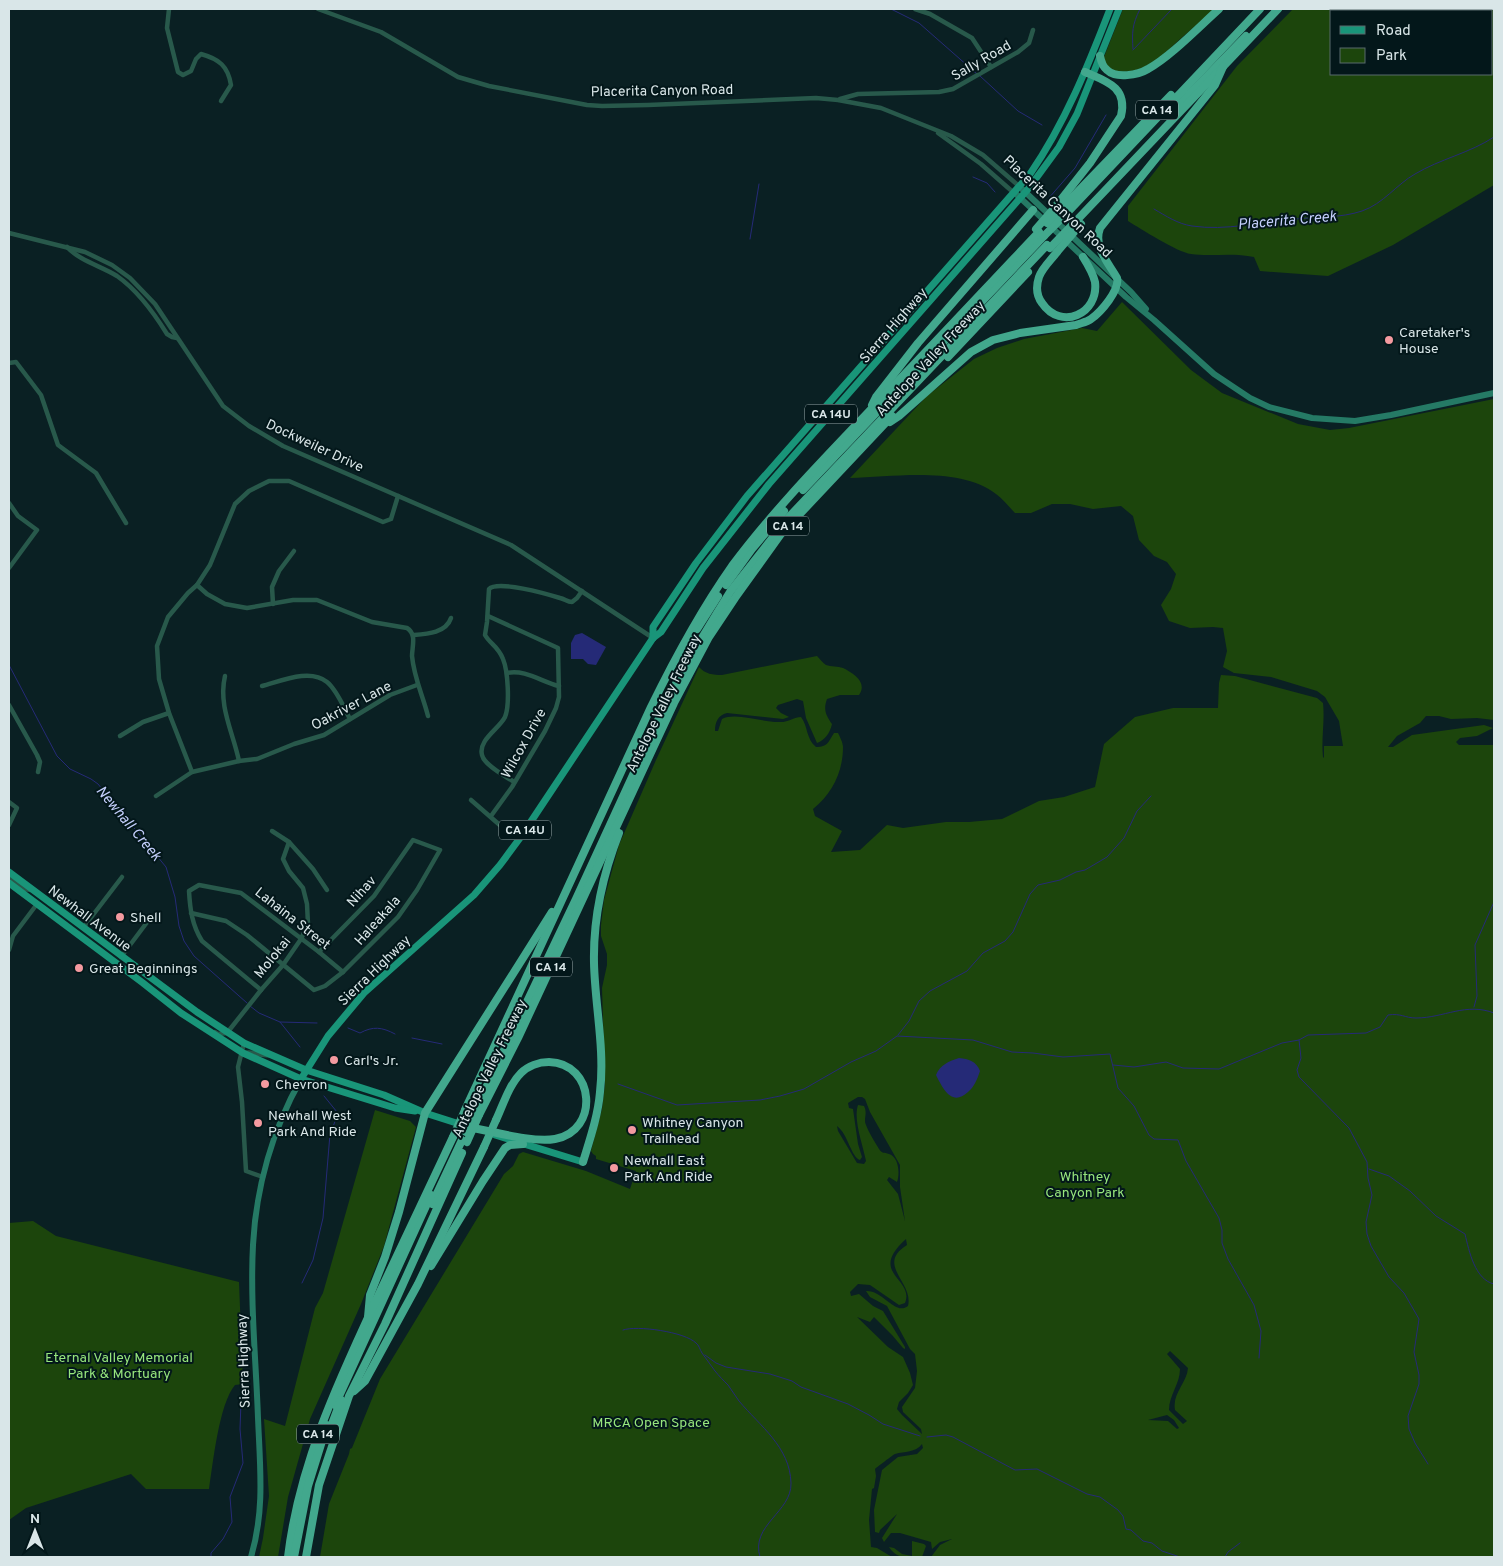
<svg xmlns="http://www.w3.org/2000/svg" width="1503" height="1566" font-family="Overpass,sans-serif">
<style>
.green{fill:#1c450c;fill-rule:evenodd}
.water{fill:#252a77}
.lines{fill:none;stroke-linecap:round;stroke-linejoin:round}
.stream{stroke:#252a77;stroke-width:1}
.minor{stroke:#28594b;stroke-width:4.5}
.secondary{stroke:#257a65;stroke-width:6}
.primary{stroke:#199579;stroke-width:7}
.motorway{stroke:#42a88d;stroke-width:8}
.motorway-bridge{stroke:#42a88d;stroke-width:8}
.poi-dot{fill:#f49aa0;stroke:#03171a;stroke-width:2}
.labels{text-anchor:middle;stroke-width:4;stroke-linejoin:round;paint-order:stroke}
.shield{fill:#03171a;stroke:#99a8aa;stroke-width:1}
.shield-label{font-size:12px;font-weight:bold;fill:#d9e6e8}
.street-label{font-size:14px;fill:#d9e6e8;stroke:#03171a}
.poi-label{font-size:14px;fill:#d9e6e8;stroke:#03171a;text-anchor:start}
.park-label{font-size:14px;fill:#97e67d;stroke:#03171a}
.water-label{font-size:15px;font-style:italic;fill:#c4cffc;stroke:#03171a}
</style>
<rect width="100%" height="100%" fill="#0a2023"/>
<g class="green">
<path d="M1123 9H1215C1203 19 1191 30 1179 40 1160 58 1136 81 1107 68L1104 57Z"/>
<path d="M1293 9H1494V185L1393 245 1328 276 1260 271 1254 257C1231 252 1212 257 1191 254 1177 252 1141 229 1128 221V206L1237 66ZM1332 11H1492V74H1332Z"/>
<path d="M1122 302 1191 370 1222 393 1298 424 1330 430 1349 428 1494 399V720L1477 718 1451 719 1439 716H1426L1420 723 1397 736 1388 747H1393L1412 735 1484 725 1493 728 1477 736 1460 738 1456 742 1459 745H1494V1557H931L940 1545 952 1539 940 1542 932 1549 931 1542 900 1533H891L884 1542 882 1538 897 1514 880 1530 879 1533 875 1532 874 1510 882 1470 898 1457 917 1454 923 1448 922 1444C915 1453 905 1451 895 1454 893 1455 877 1467 875 1469L876 1476 874 1488 872 1489 869 1520 871 1547 877 1548 892 1557H320L329 1504 349 1454 350 1449 352 1448 380 1379 504 1174 513 1166 519 1154 523 1152 586 1171 630 1189 636 1171 596 1159V1156L593 1154 591 1151 602 1109 605 1085 602 988 607 965V954L601 936V925L604 900 619 845 656 760 699 667C705 674 713 675 722 675L817 656C820 659 823 663 826 665 831 667 838 666 843 668 853 673 868 682 859 695H840L827 699C823 710 826 715 832 724 830 733 825 740 817 743L806 718 803 701 797 699 778 705 776 708 781 713 789 717 783 719 727 713C718 715 715 722 715 731H718L722 719C735 712 762 722 778 722 788 723 794 717 801 717 808 726 806 739 816 747 828 747 828 742 834 733H838C840 737 843 743 843 747 843 772 832 794 813 809L815 816 842 831 831 852 860 850 887 825 903 828 946 822H969L1002 819 1039 801 1064 797 1095 787 1104 744 1135 717 1173 708H1218L1219 683 1221 675 1235 676 1317 698 1323 703C1325 721 1321 739 1323 757L1324 758V746H1343L1339 721 1325 697 1317 691 1271 677 1234 673 1223 667 1227 651 1223 628 1213 627 1190 628 1169 621 1161 605 1171 589 1176 574 1167 562 1154 556 1139 540 1133 516 1121 506 1093 509 1070 504H1052L1031 513H1015C1009 507 1003 499 996 494 960 466 894 477 850 478L927 396 974 359 997 348 1024 339 1082 328 1097 331ZM858 1097H862L865 1099 870 1112 900 1165V1187L905 1221 898 1194 887 1180 889 1177 897 1182C900 1174 899 1157 889 1154 884 1152 882 1154 879 1149 875 1142 869 1133 866 1125 863 1119 868 1114 864 1106L858 1105C853 1120 863 1145 866 1161L864 1164 857 1163 838 1131 837 1126C848 1134 851 1157 860 1160L862 1157 858 1144 853 1109 849 1108 848 1103ZM906 1239 907 1245C875 1265 914 1282 908 1306 895 1316 883 1290 866 1291L870 1297 887 1306 910 1349 915 1354 917 1371 915 1388 902 1407 903 1412 921 1429 922 1434 902 1415 897 1409 899 1402 908 1393 913 1385 910 1373 903 1357 888 1347 857 1317 870 1322 874 1317 892 1335 903 1348 905 1349V1347L883 1311 873 1306 859 1294 851 1296 850 1292 858 1284 870 1285 899 1305 905 1303C915 1278 867 1274 906 1239ZM1170 1351 1188 1368C1187 1383 1172 1393 1175 1410L1187 1421 1183 1424 1169 1410C1169 1395 1180 1384 1180 1369L1167 1354ZM1167 1415 1174 1420 1179 1428 1177 1429 1168 1421 1148 1420Z"/>
<polygon points="375,1110 410,1121 416,1127 384,1246 361,1304 310,1419 288,1497 278,1557 259,1557 263,1538 269,1496 264,1419 285,1426 315,1308 323,1293"/>
<path d="M33 1221 56 1236 239 1282 243 1384 235 1385C219 1404 213 1463 209 1489H146L131 1474 26 1508 9 1520V1223Z"/>
<path d="M912 1541 924 1544 926 1546 922 1557C909 1557 897 1560 889 1547L894 1548 902 1554 912 1556Z"/>
</g>
<g class="water">
<polygon points="582,633 606,647 596,665 588,664 583,659 571,659 571,643 575,635"/>
<path d="M959 1058C969 1059 976 1061 980 1071 977 1080 974 1087 968 1092 952 1107 943 1089 936 1075 940 1065 949 1061 959 1058Z"/>
</g>
<g class="lines">
<g class="stream">
<polyline points="777,9 780,9"/>
<polyline points="891,9 919,23 977,74"/>
<path d="M1133 49C1132 32 1132 25 1140 9"/>
<polyline points="1133,50 1172,9"/>
<polyline points="980,76 1018,111 1042,125"/>
<polyline points="973,177 987,183 995,192"/>
<polyline points="1048,199 1075,168 1106,115"/>
<path d="M1154 209C1166 216 1178 224 1192 226 1226 231 1261 222 1295 219 1317 217 1341 218 1362 211 1383 204 1397 184 1415 174 1440 159 1470 153 1494 137"/>
<polyline points="750,239 759,184"/>
<polyline points="9,665 57,756 70,769 91,779 98,784 166,867 175,897 179,926 184,941 194,956 247,1003"/>
<polyline points="250,1006 259,1013 280,1022 300,1047"/>
<polyline points="1474,1007 1477,996 1475,945 1494,902"/>
<polyline points="280,1022 317,1023"/>
<path d="M348 1028 360 1033C373 1026 382 1027 395 1034"/>
<polyline points="898,1035 909,1021 919,1001 930,991 967,971 983,953 1005,941 1013,932 1030,894 1038,885 1060,880 1076,872 1085,870 1107,857 1124,838 1137,811 1151,796"/>
<polyline points="412,1038 442,1044"/>
<polyline points="1299,1040 1301,1058 1297,1070 1299,1077 1349,1128 1367,1162 1368,1178 1372,1195 1366,1222 1367,1234 1371,1246 1389,1277 1404,1293 1419,1319 1414,1352 1419,1375 1419,1384 1408,1416 1409,1429 1415,1443 1428,1464"/>
<path d="M1113 1065 1134 1067 1166 1062 1183 1068 1219 1069 1282 1043 1299 1040 1308 1035 1366 1033 1380 1027 1388 1015C1401 1013 1405 1018 1416 1018 1444 1018 1466 1002 1494 1013"/>
<polyline points="618,1084 677,1105 760,1100 780,1096 804,1089 851,1062 876,1051 897,1036 973,1040 1012,1052 1033,1053 1063,1057 1110,1054 1118,1088 1134,1106 1149,1135 1154,1139 1178,1140 1186,1161 1219,1218 1222,1230 1222,1243 1228,1259 1254,1305 1261,1331 1259,1358"/>
<path d="M1369 1169 1389 1176 1410 1191 1436 1216 1465 1234C1469 1251 1475 1280 1494 1284"/>
<polyline points="302,1283 313,1260 323,1218 330,1134 336,1119 337,1112 324,1096"/>
<path d="M623 1330C637 1325 685 1332 696 1343 699 1345 700 1350 702 1353 706 1359 711 1365 715 1371 719 1376 724 1381 728 1385 732 1390 735 1396 739 1401 760 1426 790 1447 791 1483 792 1512 750 1525 760 1557"/>
<polyline points="705,1355 716,1363 726,1367 770,1374 792,1381 801,1387 848,1404 869,1415 883,1424 920,1436"/>
<polyline points="927,1437 946,1435 953,1437 1015,1470 1037,1469 1087,1494 1100,1497 1118,1510 1123,1516 1126,1529 1131,1530 1143,1541 1152,1543 1162,1551 1180,1557"/>
<polyline points="211,1557 211,1553 223,1539 232,1522 230,1497 243,1463 240,1429 241,1402"/>
<polyline points="1225,1557 1228,1552 1240,1543"/>
</g>
<g class="minor">
<path d="M169 9 167 28 178 72 183 75 191 71 196 59 201 54C219 59 228 66 231 85L221 101"/>
<polyline points="318,9 381,32 458,77 489,86 587,105 602,106 648,105 816,98 838,100 881,108 951,136 983,155 1020,187"/>
<polyline points="915,9 930,14 972,38 991,67"/>
<polyline points="840,99 858,94 939,92 953,89 1018,52 1029,43 1033,30"/>
<polyline points="938,133 981,164 1014,193"/>
<polyline points="9,233 85,252 112,265 130,278 155,304 223,406 249,426 283,446 511,545 653,638"/>
<path d="M67 247C80 261 101 266 117 276 137 290 154 313 167 334L172 337 177 338"/>
<polyline points="9,363 16,362 41,395 58,445 96,473 126,523"/>
<polyline points="9,503 18,516 37,530 9,568"/>
<path d="M197 585 207 594 225 604 247 608 293 600H317L372 622 407 628C417 634 412 647 412 656 414 678 423 696 428 716"/>
<polyline points="273,604 272,587 279,571 294,551"/>
<polyline points="488,616 558,648 559,697 556,708 545,731 512,787 491,816"/>
<path d="M413 635C427 634 446 633 451 618"/>
<path d="M507 673C525 669 542 682 559 686"/>
<path d="M225 676C218 706 233 732 239 761"/>
<path d="M262 686C281 681 310 668 327 682 337 690 344 708 350 719"/>
<polyline points="9,705 37,755 40,762 38,772"/>
<polyline points="120,736 143,722 169,713"/>
<polyline points="192,772 169,713 159,679 157,646 168,617 188,593 197,585 210,565 235,504 249,491 269,481 289,481 383,522 391,519 398,496"/>
<path d="M514 782C505 776 484 765 482 755 478 740 499 729 505 717 510 705 508 671 503 659 498 646 490 644 485 635L487 622 489 589C498 580 547 594 560 598 565 599 567 602 572 602L577 598 582 591"/>
<polyline points="156,796 192,772 239,761 257,759 294,744 324,735 390,695 417,685"/>
<polyline points="471,800 502,827"/>
<polyline points="9,802 17,808 9,825"/>
<polyline points="272,831 289,842 313,869 327,890"/>
<polyline points="9,878 24,889 31,890"/>
<polyline points="191,913 226,921 247,935 314,990 325,986 343,972 398,917 417,890 440,850 413,840 374,896 319,952"/>
<polyline points="83,928 122,877"/>
<polyline points="9,950 13,936 37,904"/>
<polyline points="121,957 151,917"/>
<path d="M261 990 202 941C192 925 190 909 189 891L199 885 241 893 319 952 343 972"/>
<polyline points="215,1032 218,1034 227,1033 261,990 283,965 301,939 308,924 307,904 303,888 289,871 283,859 289,842"/>
<polyline points="244,1043 238,1067 242,1102 246,1171 263,1177"/>
<path d="M244 1053C254 1050 258 1057 270 1055"/>
</g>
<g class="secondary">
<polyline points="1022,189 1131,292 1146,309"/>
<polyline points="1015,193 1126,297 1154,320 1214,374 1250,398 1269,407 1312,418 1355,421 1391,415 1494,393"/>
<path d="M251 1557C265 1510 260 1467 258 1418 256 1361 250 1302 253 1245 256 1187 273 1129 301 1079"/>
</g>
<g class="primary">
<path d="M653 638V627L696 563 747 496 1030 174C1065 123 1088 66 1110 9"/>
<polyline points="9,872 197,1012 244,1043 306,1070 384,1095 425,1113 472,1128"/>
<polyline points="9,883 143,983 181,1013 243,1053 301,1079 395,1108 415,1111"/>
<polyline points="301,1079 328,1036 364,993 474,895 500,865 520,838 653,638 661,632 703,568 769,484 1029,188 1059,147 1077,114 1119,9"/>
<polyline points="495,1135 583,1162"/>
</g>
<g class="motorway">
<path d="M1100 56C1101 61 1103 67 1107 70 1116 79 1138 75 1148 69 1170 57 1199 27 1219 9"/>
<polyline points="1179,105 1246,36"/>
<path d="M1056 206 1090 163 1121 116C1128 87 1106 81 1085 72"/>
<polyline points="1060,210 1171,95"/>
<polyline points="1065,215 1260,9"/>
<polyline points="1077,220 1278,9"/>
<path d="M1057 252C1051 260 1042 268 1039 277 1036 286 1036 295 1042 303 1061 331 1099 314 1095 282 1093 273 1088 265 1083 257"/>
<polyline points="948,357 1028,272"/>
<polyline points="872,405 876,397 918,343 1033,210"/>
<path d="M890 422 899 416 971 352 993 340 1020 333 1076 325C1081 323 1087 322 1091 319 1101 312 1120 290 1117 278 1108 262 1093 247 1100 228L1215 85 1223 67"/>
<polyline points="803,490 1044,236"/>
<polyline points="726,585 752,549 784,511"/>
<polyline points="697,629 718,596"/>
<path d="M465 1110 651 707C675 658 701 610 732 566 776 507 828 455 878 402 932 346 985 289 1039 232"/>
<polyline points="474,1113 576,899 666,703 685,666 717,613 730,592 788,518 1047,245"/>
<polyline points="479,1115 518,1038 674,703 709,637 735,598 781,534 892,416"/>
<path d="M468 1127C492 1131 532 1143 555 1139 600 1131 595 1063 549 1062 539 1062 528 1066 521 1073 509 1085 503 1105 496 1120"/>
<path d="M583 1162C590 1139 598 1116 600 1092 605 1049 595 1006 594 963 593 918 603 874 619 833"/>
<polyline points="432,1204 462,1140"/>
<polyline points="431,1266 483,1181 505,1148 510,1145 523,1144"/>
<polyline points="368,1317 370,1295 385,1257 399,1212 425,1113 552,912"/>
<polyline points="354,1391 365,1381 418,1284 484,1147"/>
<polyline points="335,1405 431,1195"/>
<polyline points="329,1432 341,1400"/>
<path d="M288 1557C299 1464 339 1380 378 1296 403 1243 428 1190 453 1137"/>
<polyline points="294,1557 308,1486 327,1425"/>
<polyline points="306,1557 319,1485 349,1396 385,1324 462,1153"/>
</g>
<g class="motorway-bridge">
<polyline points="1047,223 1060,210"/>
<polyline points="1036,229 1056,206"/>
<polyline points="1044,236 1065,215"/>
<polyline points="1050,248 1077,220"/>
<polyline points="1057,252 1081,224"/>
<polyline points="466,1132 474,1113"/>
<polyline points="453,1137 465,1110"/>
<polyline points="467,1142 479,1115"/>
<polyline points="484,1147 496,1120"/>
</g>
</g>
<g class="poi-dot">
<circle cx="1389" cy="340" r="5"/>
<circle cx="120" cy="917" r="5"/>
<circle cx="79" cy="968" r="5"/>
<circle cx="334" cy="1060" r="5"/>
<circle cx="265" cy="1084" r="5"/>
<circle cx="258" cy="1123" r="5"/>
<circle cx="632" cy="1130" r="5"/>
<circle cx="614" cy="1168" r="5"/>
</g>
<g class="labels">
<g class="shield">
<rect x="1136" y="100.5" width="42" height="19" rx="4"/>
<rect x="805" y="404.5" width="52" height="19" rx="4"/>
<rect x="767" y="516.5" width="42" height="19" rx="4"/>
<rect x="499" y="820.5" width="52" height="19" rx="4"/>
<rect x="530" y="957.5" width="42" height="19" rx="4"/>
<rect x="297" y="1424.5" width="42" height="19" rx="4"/>
</g>
<g class="shield-label">
<text x="1157" y="114">CA 14</text>
<text x="831" y="418">CA 14U</text>
<text x="788" y="530">CA 14</text>
<text x="525" y="834">CA 14U</text>
<text x="551" y="971">CA 14</text>
<text x="318" y="1438">CA 14</text>
</g>
<g class="street-label">
<text transform="translate(981 60) rotate(-30)" y="5">Sally Road</text>
<text transform="translate(662 90) rotate(-1)" y="5">Placerita Canyon Road</text>
<text transform="translate(1058 206) rotate(43)" y="5">Placerita Canyon Road</text>
<text transform="translate(893 325) rotate(-49)" y="5">Sierra Highway</text>
<text transform="translate(930 358) rotate(-47)" y="5">Antelope Valley Freeway</text>
<text transform="translate(315 445) rotate(25)" y="5">Dockweiler Drive</text>
<text transform="translate(663 703) rotate(-64)" y="5">Antelope Valley Freeway</text>
<text transform="translate(351 705) rotate(-28)" y="5">Oakriver Lane</text>
<text transform="translate(523 743) rotate(-61)" y="5">Wilcox Drive</text>
<text transform="translate(361 891) rotate(-48)" y="5">Nihav</text>
<text transform="translate(90 918) rotate(37)" y="5">Newhall Avenue</text>
<text transform="translate(293 918) rotate(38)" y="5">Lahaina Street</text>
<text transform="translate(377 920) rotate(-48)" y="5">Haleakala</text>
<text transform="translate(272 957) rotate(-51)" y="5">Molokai</text>
<text transform="translate(374 970) rotate(-44)" y="5">Sierra Highway</text>
<text transform="translate(489 1068) rotate(-64)" y="5">Antelope Valley Freeway</text>
<text transform="translate(243 1361) rotate(-92)" y="5">Sierra Highway</text>
</g>
<g class="poi-label">
<text x="1399" y="337">Caretaker's<tspan x="1399" dy="16">House</tspan></text>
<text x="130" y="922">Shell</text>
<text x="89" y="973">Great Beginnings</text>
<text x="344" y="1065">Carl's Jr.</text>
<text x="275" y="1089">Chevron</text>
<text x="268" y="1120">Newhall West<tspan x="268" dy="16">Park And Ride</tspan></text>
<text x="642" y="1127">Whitney Canyon<tspan x="642" dy="16">Trailhead</tspan></text>
<text x="624" y="1165">Newhall East<tspan x="624" dy="16">Park And Ride</tspan></text>
</g>
<g class="park-label">
<text x="1085" y="1181">Whitney<tspan x="1085" dy="16">Canyon Park</tspan></text>
<text x="119" y="1362">Eternal Valley Memorial<tspan x="119" dy="16">Park &amp; Mortuary</tspan></text>
<text x="651" y="1427">MRCA Open Space</text>
</g>
<g class="water-label">
<text transform="translate(1287 220) rotate(-5)" y="5">Placerita Creek</text>
<text transform="translate(129 823) rotate(50)" y="5">Newhall Creek</text>
</g>
</g>
<rect width="1503" height="1566" fill="none" stroke="#d9e6e8" stroke-width="20"/>
<rect x="1330" y="10" width="162" height="65" fill="#03171a" stroke="#596a6c"/>
<rect x="1340" y="26" width="25" height="8" fill="#199579" stroke="#596a6c"/>
<text x="1376" y="35" font-size="15" fill="#d9e6e8">Road</text>
<rect x="1340" y="48" width="25" height="15" fill="#1c450c" stroke="#596a6c"/>
<text x="1376" y="60" font-size="15" fill="#d9e6e8">Park</text>
<g transform="translate(35 1531)" stroke="#03171a" stroke-width="4" paint-order="stroke">
<path d="M0-4L9 19L0 12L-9 19Z" fill="#d9e6e8"/>
<text y="-8" font-size="14" font-weight="bold" text-anchor="middle" fill="#d9e6e8">N</text>
</g>
</svg>
